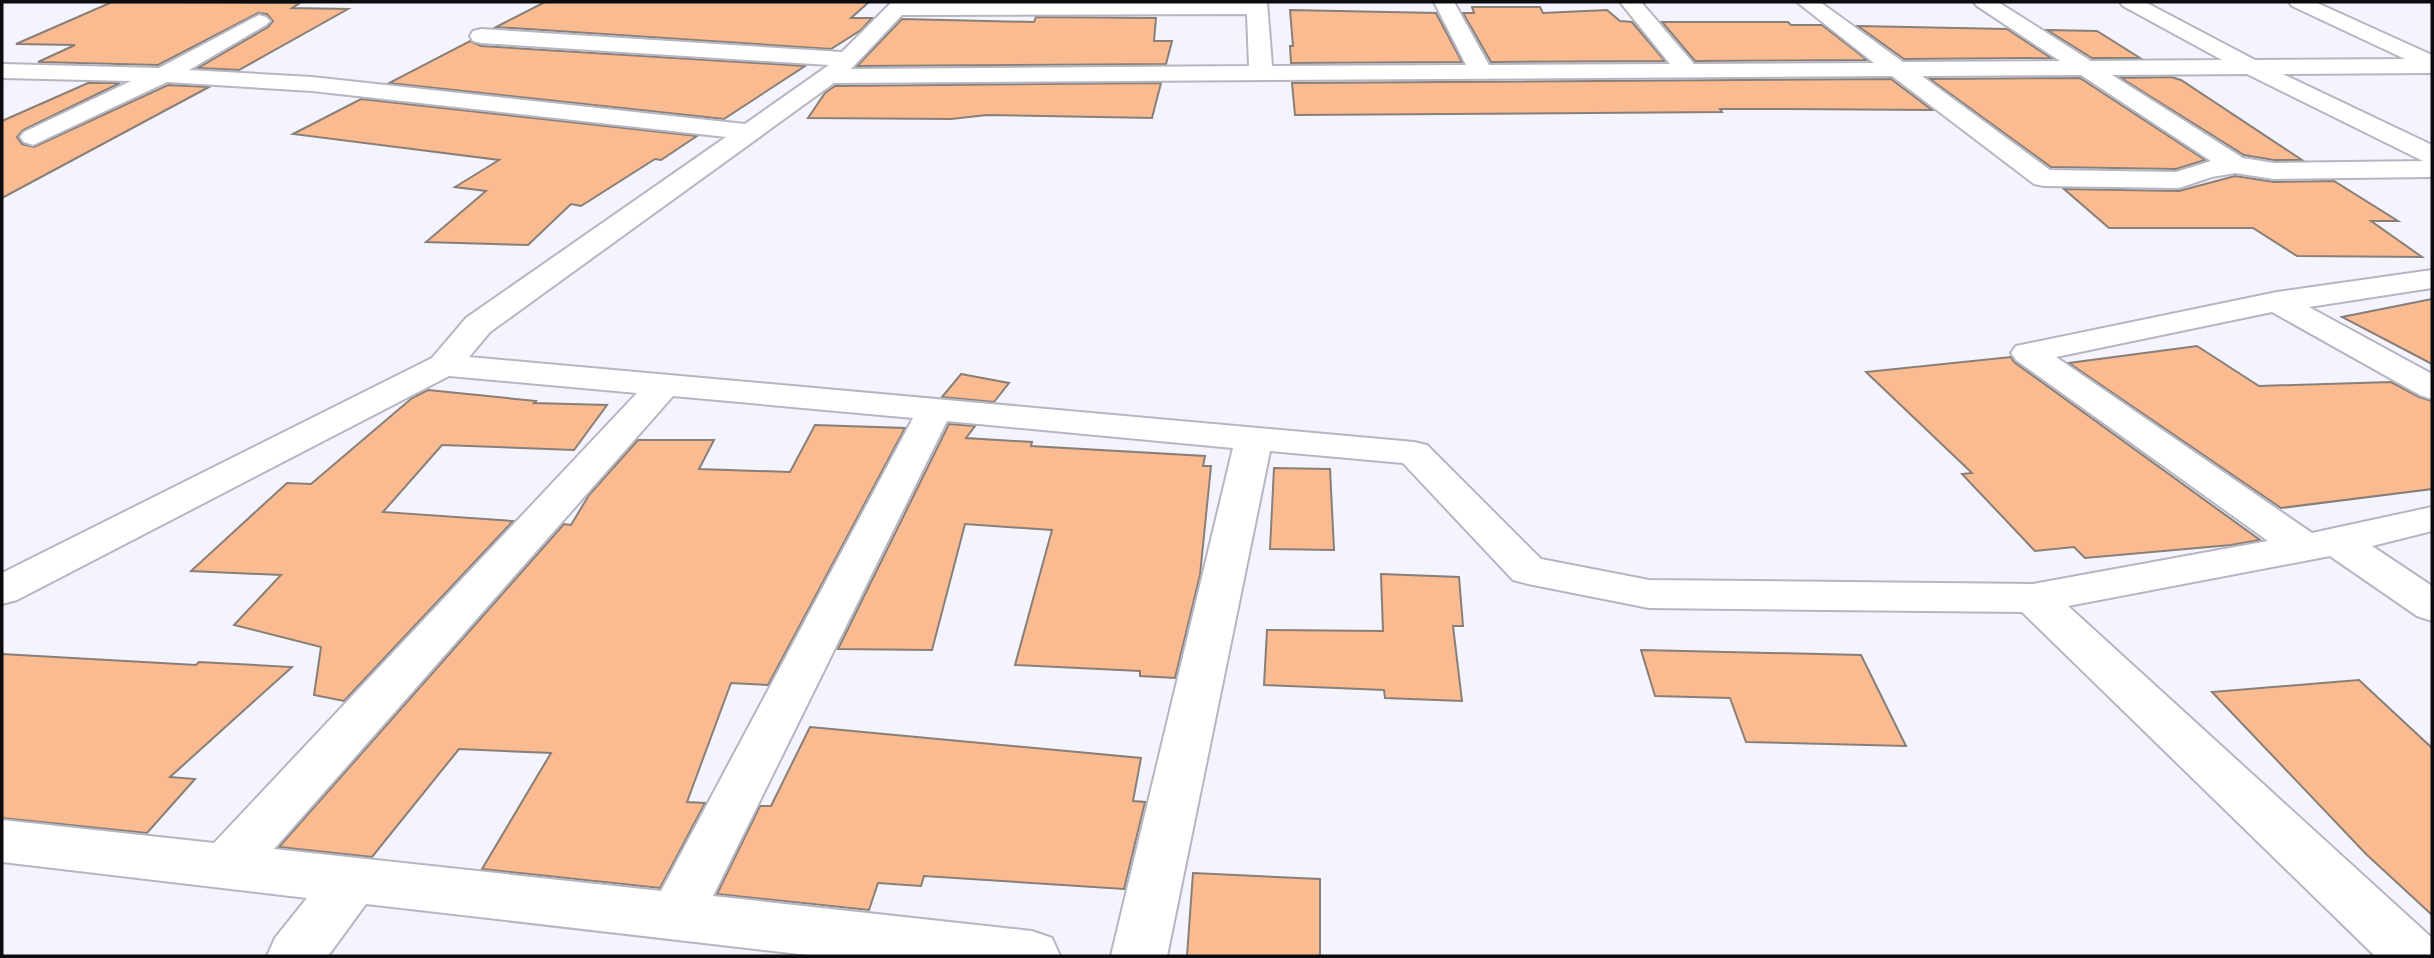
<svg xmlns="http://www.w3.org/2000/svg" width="2434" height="958" font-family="'Fira Sans',sans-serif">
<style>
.building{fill:#fabb90;stroke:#897e78;stroke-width:2}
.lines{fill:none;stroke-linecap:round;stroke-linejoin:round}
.minor-casing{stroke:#b5b6c1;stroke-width:4}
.minor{fill:#fff;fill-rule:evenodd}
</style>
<rect width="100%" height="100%" fill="#f3f4fd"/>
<g class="building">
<polygon points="112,2 300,3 292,8 348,9 239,70 198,68 268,27 273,21 267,14 258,13 158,65 38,62 75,45 16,44"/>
<polygon points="545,2 869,2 851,18 872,18 861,30 831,49 496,27"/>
<polygon points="1472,7 1540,7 1543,13 1607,10 1620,21 1632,22 1665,61 1491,62 1463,13 1474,13"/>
<polygon points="1290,10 1436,13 1462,62 1291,63 1290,46 1293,46"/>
<polygon points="1036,17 1156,18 1154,41 1172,41 1166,64 857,66 902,19 1034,22"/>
<polygon points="1662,22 1788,22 1791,25 1822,25 1867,60 1695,61"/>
<polygon points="1858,26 2007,29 2051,58 1904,59"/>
<polygon points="2047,30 2097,31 2140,58 2092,58"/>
<polygon points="470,41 481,46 805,66 724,119 389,83"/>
<polygon points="2171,77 2181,80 2302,160 2274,160 2244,155 2121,78"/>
<polygon points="2080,78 2205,160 2176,169 2051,167 1930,79"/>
<polygon points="1891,79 1932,110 1784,109 1720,109 1722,112 1295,115 1292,83"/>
<polygon points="88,83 120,83 23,130 17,137 22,144 34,147 168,85 209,87 2,198 2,121"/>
<polygon points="1161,83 1152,118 987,115 951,119 808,118 825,93 835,86"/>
<polygon points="361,99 697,136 661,160 655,159 581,206 571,204 528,245 426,242 486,191 455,187 499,160 293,134"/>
<polygon points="2235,176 2274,182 2334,181 2398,221 2371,221 2422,257 2297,256 2253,228 2109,228 2064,189 2179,191"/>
<polygon points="2432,299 2432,364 2342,317"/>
<polygon points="2197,346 2259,386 2391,382 2419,397 2432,401 2432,489 2281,508 2069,363"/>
<polygon points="2011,357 2014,362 2260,540 2231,545 2085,558 2074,547 2035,551 1962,474 1972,473 1866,372"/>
<polygon points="961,374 1009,383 994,402 942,397"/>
<polygon points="428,390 536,401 534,403 607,405 574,450 442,445 383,512 513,521 344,701 314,695 321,647 234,625 281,575 191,571 287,483 311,484 412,398"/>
<polygon points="949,424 975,426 966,438 1032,442 1031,446 1205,456 1203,466 1211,466 1200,575 1175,678 1140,676 1140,671 1015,665 1052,530 965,524 932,650 838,649"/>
<polygon points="815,425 905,428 768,685 731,683 687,802 705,803 660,888 482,869 551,753 459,749 372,857 279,847 564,524 571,525 589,495 638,440 714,440 699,469 790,472"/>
<polygon points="1274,468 1330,469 1334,550 1270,549"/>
<polygon points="1381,574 1459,577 1463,626 1453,626 1462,701 1385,698 1384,690 1264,685 1267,630 1383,631"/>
<polygon points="1641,650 1861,655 1906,746 1746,742 1730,698 1655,696"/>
<polygon points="2,654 196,665 199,662 292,667 170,777 195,779 147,833 2,818"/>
<polygon points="2359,680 2432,748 2432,915 2366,854 2212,692"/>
<polygon points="810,727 1141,758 1133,801 1145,802 1124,889 924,876 921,886 878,883 869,910 717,894 760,806 771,806"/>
<polygon points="1193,873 1320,879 1320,956 1187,956"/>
</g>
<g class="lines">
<g class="minor-casing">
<path id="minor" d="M892 2H1267L1272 66 1466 65 1434 2H1454L1489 65 1670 64 1620 2H1641L1694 64 1874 63 1797 2H1820L1903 62 2060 61 1977 6 1974 2H1998L2091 61 2222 60 2123 6 2120 2H2145L2255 60 2405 59 2292 6 2289 2H2315L2432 55V73L2283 74 2432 145V177L2274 179 2235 173 2212 177 2179 188 2044 186 2034 184 1892 76 834 83 490 332 469 357 1414 442 1427 445 1541 559 1649 580 2033 584 2268 541 2016 360 2011 353 2016 346 2277 292 2432 270V288L2309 307 2432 374V399L2420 395 2272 312 2056 357 2312 533 2432 507V531L2372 546 2432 586V621L2417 616 2330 556 2068 606 2432 938V956H2375L2022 612 1649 608 1528 584 1513 580 1403 463 1270 451 1167 956H1111L1233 448 947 421 713 896 1032 931 1052 938 1060 956H817L366 904 328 956H267L275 938 307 898 2 862V820L214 843 637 393 449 376 17 600 2 604V573L432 358 466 318 726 137 312 91 167 82 33 145 24 142 20 137 24 132 131 81 2 78V64L159 68 259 15 266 17 270 21 266 25 189 70 312 77 745 124 829 65 481 43 473 41 470 36 473 31 481 29 842 52ZM1247 14 1249 66 851 69 902 15ZM2247 74 2423 161H2425L2274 163 2243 158 2112 75ZM2081 75 2211 161 2176 172 2050 170 1922 76ZM673 396 913 418 661 891 274 849Z"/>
</g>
<use href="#minor" class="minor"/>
</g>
<rect width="2434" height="958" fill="none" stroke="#0b0c0f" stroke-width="7"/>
</svg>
